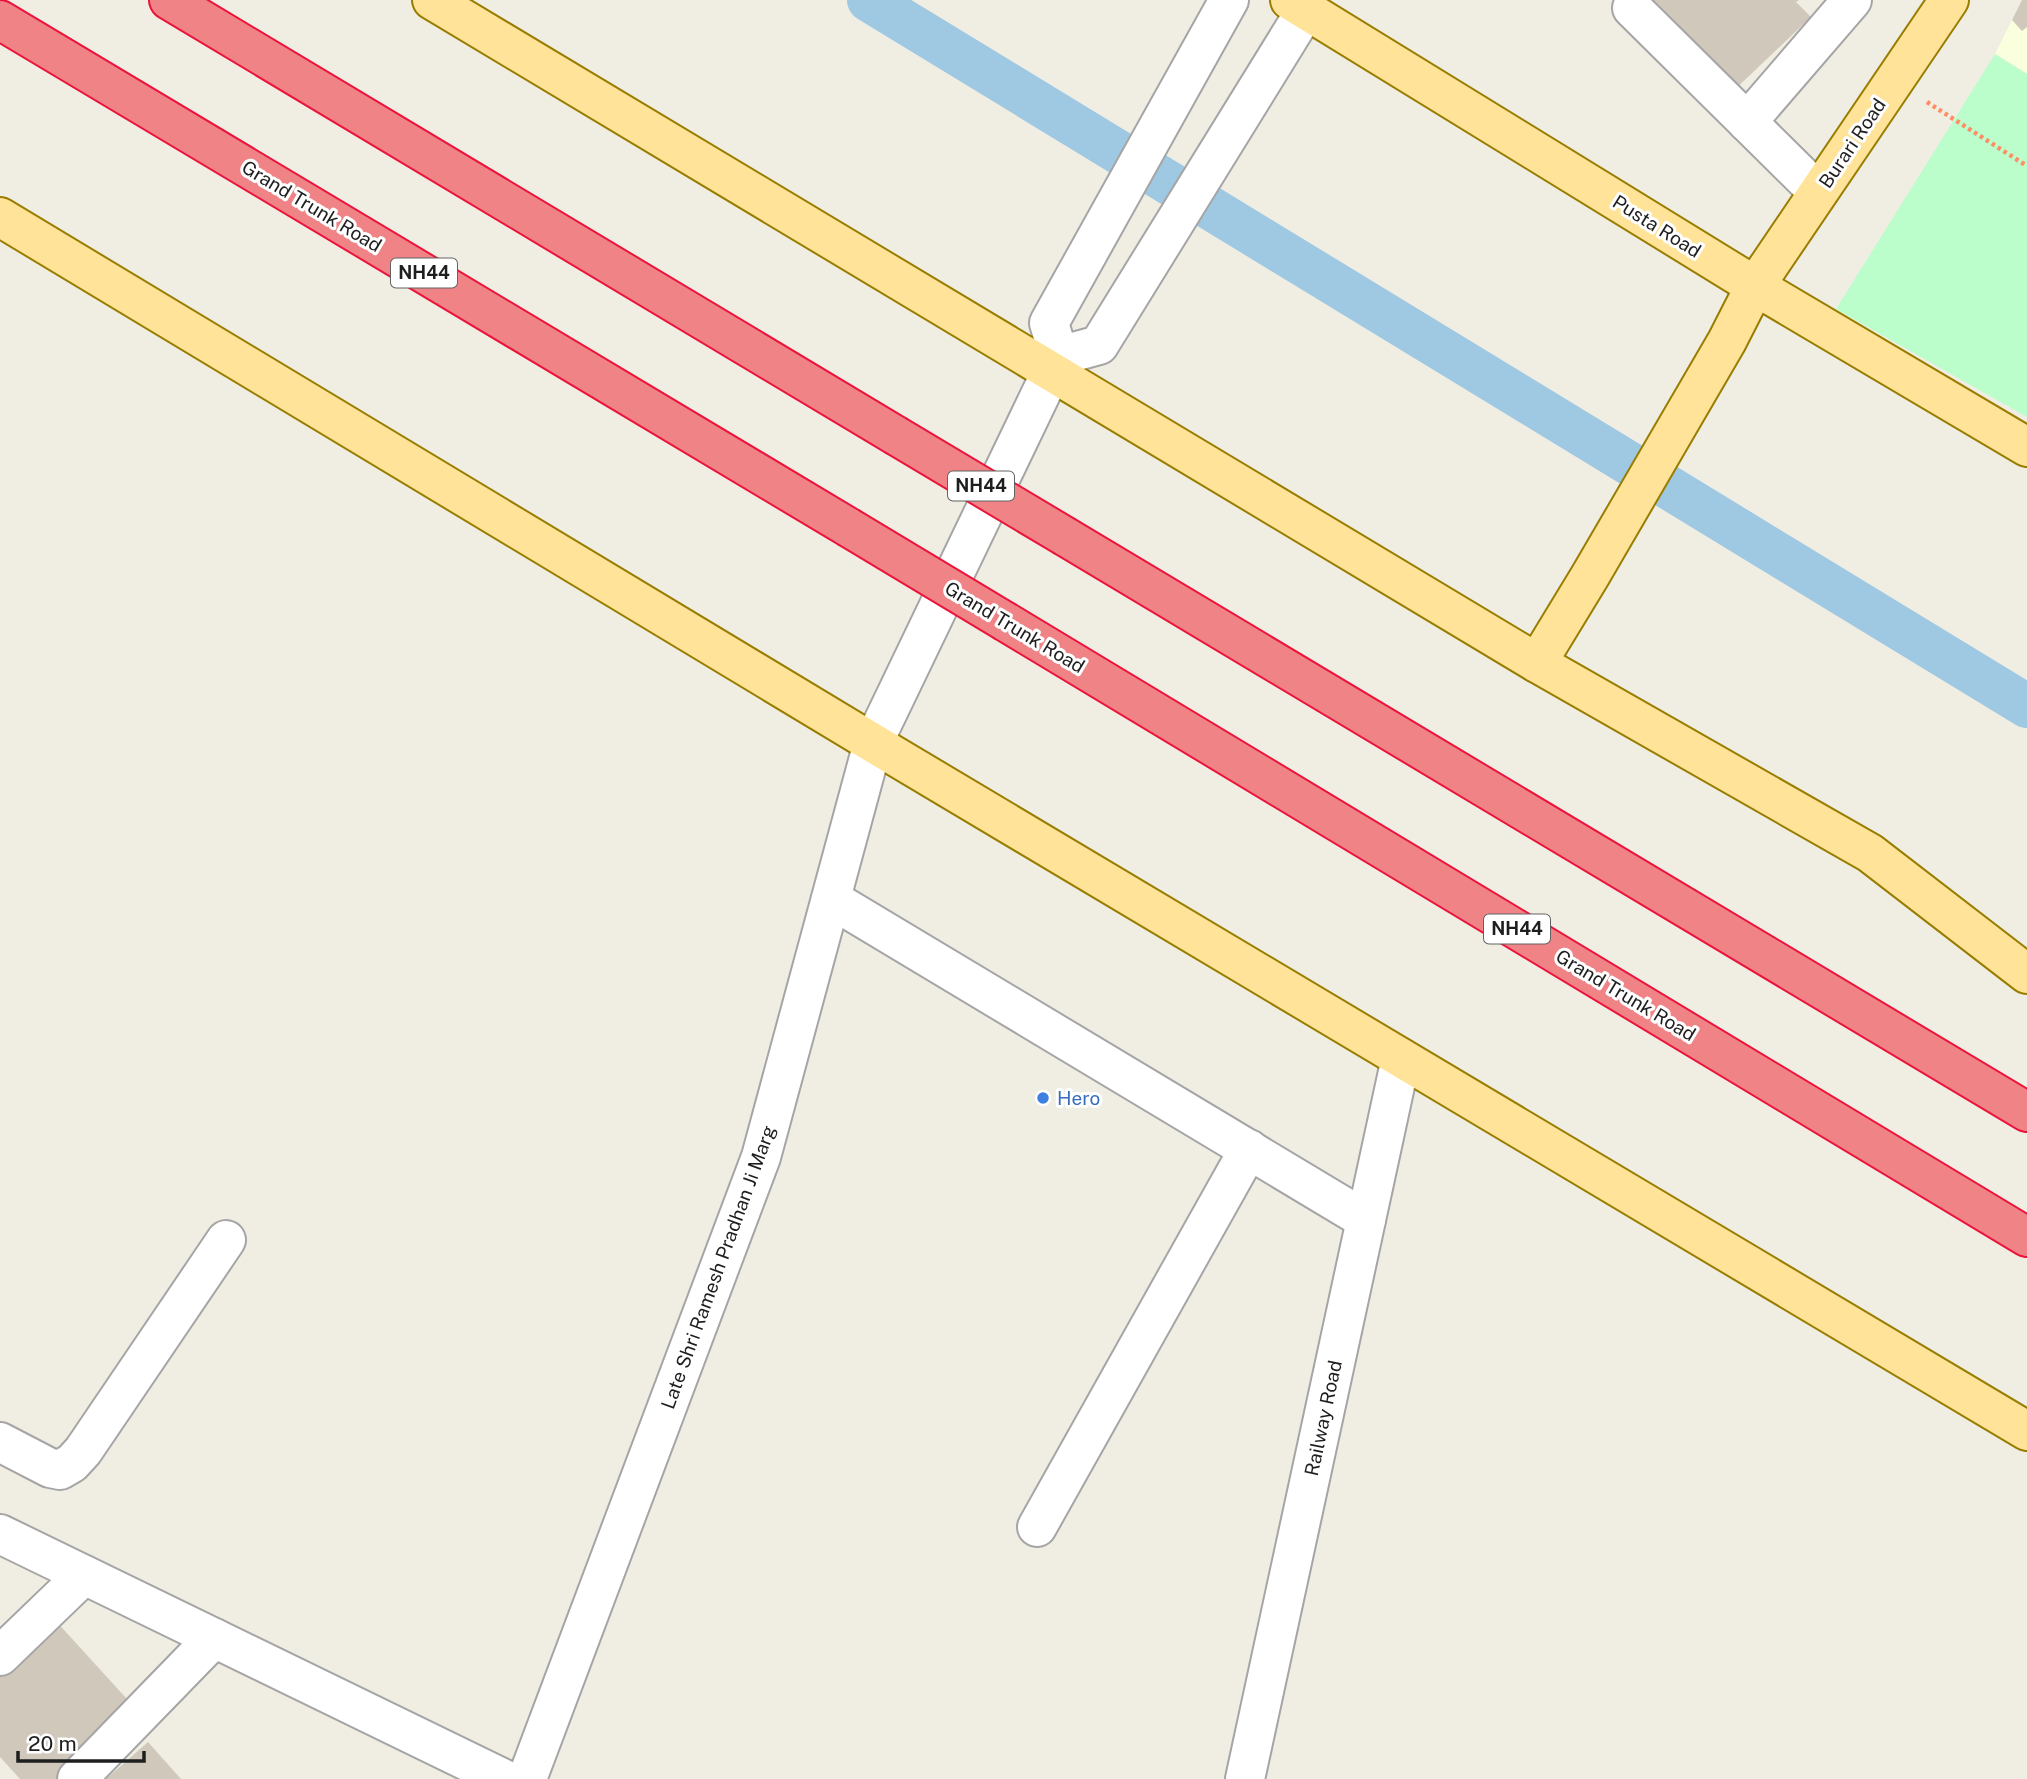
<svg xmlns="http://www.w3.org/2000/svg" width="2027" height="1779" font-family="'Public Sans',sans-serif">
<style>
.education{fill:#faffdd}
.park{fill:#bbfecb}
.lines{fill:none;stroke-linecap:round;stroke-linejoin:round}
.canal{stroke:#9fc8e2;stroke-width:44}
.building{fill:#d0c8bb}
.minor-casing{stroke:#a5a5a5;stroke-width:42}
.major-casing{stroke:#987d00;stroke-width:42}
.highway-casing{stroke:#ea143c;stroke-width:42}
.path{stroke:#ff8d65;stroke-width:4.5;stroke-dasharray:3.5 3.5;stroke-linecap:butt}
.minor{stroke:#fff;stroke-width:38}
.major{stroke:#ffe399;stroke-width:38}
.highway{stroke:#ef8386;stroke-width:38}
.highway-bridge-casing{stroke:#ea143c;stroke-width:42;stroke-linecap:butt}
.highway-bridge{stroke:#ef8386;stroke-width:38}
.shop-dot{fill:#3f7fe0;stroke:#fff;stroke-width:2.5}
.labels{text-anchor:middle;stroke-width:6;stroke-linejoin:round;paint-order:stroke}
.shield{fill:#fff;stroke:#626262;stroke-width:2}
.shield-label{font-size:18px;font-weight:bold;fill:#1e1e1e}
.street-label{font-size:19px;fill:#1e1e1e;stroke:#fff}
.shop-label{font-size:19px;fill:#366cbe;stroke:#fff;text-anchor:start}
</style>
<rect width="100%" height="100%" fill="#f0eee3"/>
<polygon class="education" points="2022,0 2027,0 2027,74 1995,54"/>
<polygon class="park" points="1995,54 2027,74 2027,417 1836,309"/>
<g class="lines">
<polyline class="canal" points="869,0 2027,706"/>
</g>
<g class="building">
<polygon points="1638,0 1799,0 1796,2 1811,17 1729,95"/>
<polygon points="2022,0 2027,0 2027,27 2022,31 2012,20"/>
<polygon points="54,1619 137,1710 62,1779 20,1779 0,1757 0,1668"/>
<polygon points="148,1742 181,1779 106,1779"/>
</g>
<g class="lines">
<g class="minor-casing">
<g id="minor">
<polyline points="1632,8 1818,192"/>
<polyline points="1747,122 1852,0"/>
<polyline points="1059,356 1099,345 1306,10"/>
<polyline points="831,899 1366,1220"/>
<polyline points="0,1442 50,1468 60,1470 72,1463 83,1451 226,1240"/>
<polyline points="1037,1527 1249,1149"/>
<polyline points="0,1534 504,1779"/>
<polyline points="0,1656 84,1575"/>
<polyline points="77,1779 214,1638"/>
<polyline points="527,1779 761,1157 873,743 1059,356 1049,323 1229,0"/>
<polyline points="1245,1779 1401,1058"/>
</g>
</g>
<g class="major-casing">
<g id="major">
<polyline points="432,0 1537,663 1870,853 2027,974"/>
<polyline points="1290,0 1755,286 2027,447"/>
<polyline points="0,217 873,743 2027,1431"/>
<polyline points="1537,663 1590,576 1727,341 1755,286 1949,0"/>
</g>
</g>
<g class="highway-casing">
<g id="highway">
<polyline points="169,0 895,435"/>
<polyline points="0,20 848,527"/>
<polyline points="1066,537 2027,1112"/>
<polyline points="1006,622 2027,1237"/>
</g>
</g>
<polyline class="path" points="1927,102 2027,166"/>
<use href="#minor" class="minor"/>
<use href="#major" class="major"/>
<use href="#highway" class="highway"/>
<g class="highway-bridge-casing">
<g id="highway-bridge">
<polyline points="895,435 1066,537"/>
<polyline points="848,527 1006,622"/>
</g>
</g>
<use href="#highway-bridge" class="highway-bridge"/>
</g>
<circle class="shop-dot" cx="1043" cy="1098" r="7"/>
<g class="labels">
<g class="shield">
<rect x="391" y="258.5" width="66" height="29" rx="5"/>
<rect x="948" y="471.5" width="66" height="29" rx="5"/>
<rect x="1484" y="914.5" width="66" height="29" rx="5"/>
</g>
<g class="shield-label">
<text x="424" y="279">NH44</text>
<text x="981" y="492">NH44</text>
<text x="1517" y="935">NH44</text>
</g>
<g class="street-label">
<text transform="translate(1852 143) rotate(-56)" y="7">Burari Road</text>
<text transform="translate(312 206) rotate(31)" y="7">Grand Trunk Road</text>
<text transform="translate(1657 226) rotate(32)" y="7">Pusta Road</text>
<text transform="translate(1015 627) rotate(31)" y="7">Grand Trunk Road</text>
<text transform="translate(1626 995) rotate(31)" y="7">Grand Trunk Road</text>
<text transform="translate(718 1267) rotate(-70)" y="7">Late Shri Ramesh Pradhan Ji Marg</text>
<text transform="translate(1323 1418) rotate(-78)" y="7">Railway Road</text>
</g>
<g class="shop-label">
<text x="1057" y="1105">Hero</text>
</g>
</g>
<path d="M18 1751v10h126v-10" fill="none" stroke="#1e1e1e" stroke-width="3.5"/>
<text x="28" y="1751" font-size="21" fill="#1e1e1e" stroke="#ffffff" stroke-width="5" paint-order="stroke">20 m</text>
</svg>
